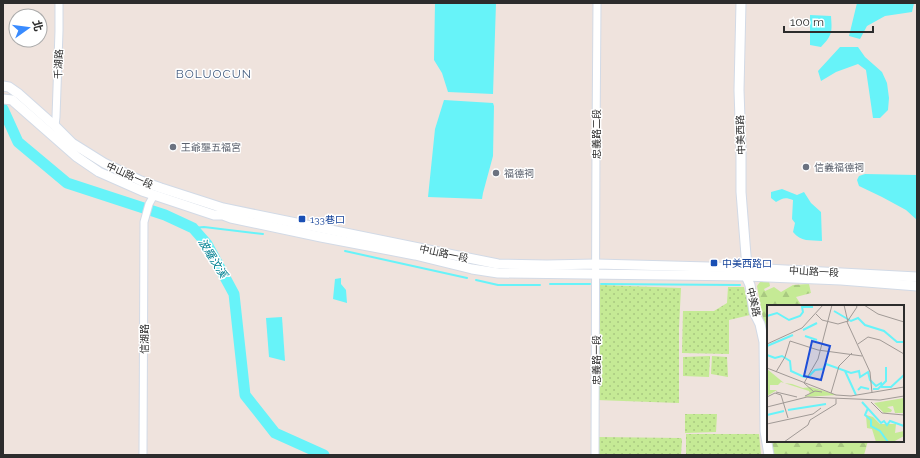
<svg xmlns="http://www.w3.org/2000/svg" width="920" height="458" font-family="Raleway,'Noto Sans TC',sans-serif">
<style>
.green{fill:url(#green-dots)}
.forest{fill:url(#forest-firs)}
.water{fill:#67f3f9}
.lines{fill:none;stroke-linecap:round;stroke-linejoin:round}
.stream{stroke:#67f3f9;stroke-width:2}
.river{stroke:#67f3f9;stroke-width:11}
.minor-casing{stroke:#d2dae6;stroke-width:9}
.tertiary-casing{stroke:#d2dae6;stroke-width:11}
.minor{stroke:#fff;stroke-width:7}
.tertiary{stroke:#fff;stroke-width:9}
.worship-dot{fill:#6b7280;stroke:#fff;stroke-width:1.5}
.transit-dot{fill:#1a4fb4;stroke:#fff;stroke-width:1.5}
.labels{text-anchor:middle;stroke-width:3;stroke-linejoin:round;paint-order:stroke}
.street-label{font-size:10px;fill:#2c2c2c;stroke:#fff}
.worship-label{font-size:10px;fill:#5b616d;stroke:#fff;text-anchor:start}
.transit-label{font-size:10px;fill:#164399;stroke:#fff;text-anchor:start}
.water-label{font-size:11px;font-style:italic;fill:#038293;stroke:#fff}
.quarter-label{font-size:12px;letter-spacing:1px;fill:#475f81;stroke:#fff}
.inset-river{fill:none;stroke:#67f3f9;stroke-width:2}
.inset-road{fill:none;stroke:#a19a96;stroke-width:1}
.view{fill:#1d4ed8;fill-opacity:0.15;stroke:#1d4ed8;stroke-width:2}
.inset-edge{fill:none;stroke:#2c2c2c;stroke-width:2}
</style>
<defs>
<pattern id="green-dots" width="8" height="8" patternUnits="userSpaceOnUse"><rect width="8" height="8" fill="#c5ea95"/><path d="M2 2h.1M6 6h.1" fill="none" stroke="#a9c981" stroke-width="1.8" stroke-linecap="round"/></pattern>
<pattern id="forest-firs" width="22" height="20" patternUnits="userSpaceOnUse"><rect width="22" height="20" fill="#c5ea95"/><path d="M5 1l3.5 6h-7zM16 11l3.5 6h-7z" fill="#a9c981"/></pattern>
</defs>
<rect width="100%" height="100%" fill="#efe3dd"/>
<g class="green">
<polygon points="600,285 681,288 679,328 679,403 596,400 596,344 600,328"/>
<polygon points="728,287 744,287 750,315 729,320 729,354 682,353 683,311 714,311 727,303"/>
<polygon points="710,356 709,377 683,376 683,357"/>
<polygon points="712,356 727,357 728,377 711,374"/>
<polygon points="685,414 717,414 716,432 685,433"/>
<polygon points="686,434 759,434 761,455 686,455"/>
<polygon points="599,437 681,438 682,440 681,455 598,455"/>
</g>
<g class="forest">
<polygon points="769,281 770,286 764,289 765,291 774,287 781,292 793,285 809,284 811,293 796,297 802,306 768,306 768,425 767,340 757,286 760,282"/>
<polygon points="770,441 868,441 864,455 771,455"/>
</g>
<g class="water">
<polygon points="435,3 496,3 493,94 448,92 442,73 434,60"/>
<polygon points="857,3 914,3 912,12 885,16 867,26 860,39 849,36"/>
<path d="M810 15 831 16C832 31 833 35 821 47L810 45Z"/>
<polygon points="840,47 858,47 865,57 882,72 887,83 889,98 888,110 880,118 873,118 866,70 858,64 836,72 821,81 818,71"/>
<polygon points="444,100 493,103 494,106 493,156 483,193 482,199 428,197 435,129"/>
<polygon points="865,174 917,175 917,220 906,210 882,197 859,186 857,180 859,176"/>
<path d="M782 189 797 195 804 192 811 203 821 212 822 241C810 240 801 242 793 232L795 223 792 219 793 200C785 197 783 198 776 202L771 198V192Z"/>
<polygon points="341,278 341,284 346,290 347,303 333,299 335,279"/>
<polygon points="282,317 285,361 269,357 266,318"/>
</g>
<g class="lines">
<g class="stream">
<polyline points="193,228 204,227 263,234"/>
<polyline points="345,251 467,278"/>
<polyline points="476,280 498,285 540,285"/>
<polyline points="550,284 590,284"/>
<polyline points="601,284 740,285"/>
</g>
<polyline class="river" points="3,109 18,142 67,183 165,215 193,228 207,244 234,294 245,395 275,433 324,455"/>
<g class="minor-casing">
<g id="minor">
<polyline points="55,126 56,117 59,31 59,3"/>
<polyline points="143,455 144,222 149,204 154,195"/>
<polyline points="595,455 596,141 597,3"/>
</g>
</g>
<g class="tertiary-casing">
<g id="tertiary">
<polyline points="741,3 739,90 741,149 741,192 747,268 746,276 750,285 754,312 760,324 764,342 765,431 769,455"/>
<polyline points="3,86 9,87 19,94 55,126 72,143 104,163 141,181 161,188 223,208 498,264 547,265 596,264 747,268 917,277"/>
<polyline points="3,99 12,100 28,114 77,157 99,172 142,191 214,215 223,215 231,218 321,237 415,255 472,269 498,273 746,276 841,280 917,286"/>
</g>
</g>
<use href="#minor" class="minor"/>
<use href="#tertiary" class="tertiary"/>
</g>
<g class="worship-dot">
<circle cx="173" cy="147" r="4"/>
<circle cx="806" cy="167" r="4"/>
<circle cx="496" cy="173" r="4"/>
</g>
<g class="transit-dot">
<rect x="298" y="215" width="8" height="8" rx="2"/>
<rect x="710" y="259" width="8" height="8" rx="2"/>
</g>
<g class="labels">
<g class="street-label">
<text transform="translate(58 64) rotate(-88)" y="4">千湖路</text>
<text transform="translate(596 134) rotate(-90)" y="4">忠義路二段</text>
<text transform="translate(740 135) rotate(-92)" y="4">中美西路</text>
<text transform="translate(130 175) rotate(24)" y="4">中山路一段</text>
<text transform="translate(444 253) rotate(12)" y="4">中山路一段</text>
<text transform="translate(814 271) rotate(3)" y="4">中山路一段</text>
<text transform="translate(754 302) rotate(76)" y="4">中美路</text>
<text transform="translate(144 339) rotate(-90)" y="4">信湖路</text>
<text transform="translate(596 360) rotate(-90)" y="4">忠義路一段</text>
</g>
<g class="worship-label">
<text x="181" y="151">王爺壟五福宮</text>
<text x="814" y="171">信義福德祠</text>
<text x="504" y="177">福德祠</text>
</g>
<g class="transit-label">
<text x="310" y="223">133巷口</text>
<text x="722" y="267">中美西路口</text>
</g>
<g class="water-label">
<text transform="translate(213 258) rotate(58)" y="4">波羅汶溪</text>
</g>
<g class="quarter-label">
<text x="214" y="78">BOLUOCUN</text>
</g>
</g>
<g transform="translate(767 305)">
<rect width="137" height="137" fill="#efe3dd"/>
<path d="M0 64 17 78 25 79 36 83 44 82 70 90 37 92 43 89 42 86 14 77 11 80H3V85H10L0 91ZM137 93V108H128L126 101 120 102 125 105 124 107 117 108 107 98ZM99 110 106 112 113 119H129L128 128 137 126V131L126 137H109L105 124 100 123Z" fill="#c5ea95"/>
<path class="inset-river" d="M67 6 84 16 91 13 98 20 117 26 130 37H137M0 11 10 8 22 15 33 11 36 7 35 2H46M36 25 50 18M38 31 50 35M0 41 26 30M0 50 8 53 15 51 23 56 24 66 37 72 42 71 48 65 56 64 59 59 84 68 92 66 93 72 101 67 103 75 109 81 114 78 115 82H124L137 70M78 66 89 90M106 84H111L119 76V62M91 85 94 82 102 84M95 97 114 118 117 116 120 120 123 116 137 121M101 103 98 110 104 115V121L113 126 121 137M21 105 59 99M0 110 17 106"/>
<path class="inset-road" d="M77 0 81 17M89 0 90 2 80 17 103 67 105 88M97 0 111 9 137 17M49 9 55 15 71 19 81 16M0 39 35 23 56 0M91 39 101 32 113 35 137 49M0 63 69 90 84 91 137 82M9 67 18 52 23 36 51 45 95 51M9 87 30 92M47 87 37 78 51 54 65 0M64 88 72 61 85 48M38 91 48 86 55 87M0 92 8 88 14 90 21 113M104 97 115 108 137 110M0 102 40 92 113 95 137 91M0 119 46 109 54 103M17 137 41 120 43 115 69 99V94"/>
<path class="view" d="M45 36 63 41 54 75 37 71Z"/>
<rect width="137" height="137" class="inset-edge"/>
</g>
<rect width="920" height="458" fill="none" stroke="#2c2c2c" stroke-width="8"/>
<g transform="translate(28 28) rotate(76)"><circle r="19" fill="#ffffff" stroke="#ababab"/>
<path d="M0-3L7 15L0 10L-7 15Z" fill="#398bff"/>
<text y="-6" font-size="11" font-weight="bold" text-anchor="middle" fill="#2c2c2c">北</text>
</g>
<path d="M784 26v6h89v-6" fill="none" stroke="#2c2c2c" stroke-width="2"/>
<text x="790" y="26" font-size="12" fill="#2c2c2c" stroke="#ffffff" stroke-width="3" paint-order="stroke">100 m</text>
</svg>
